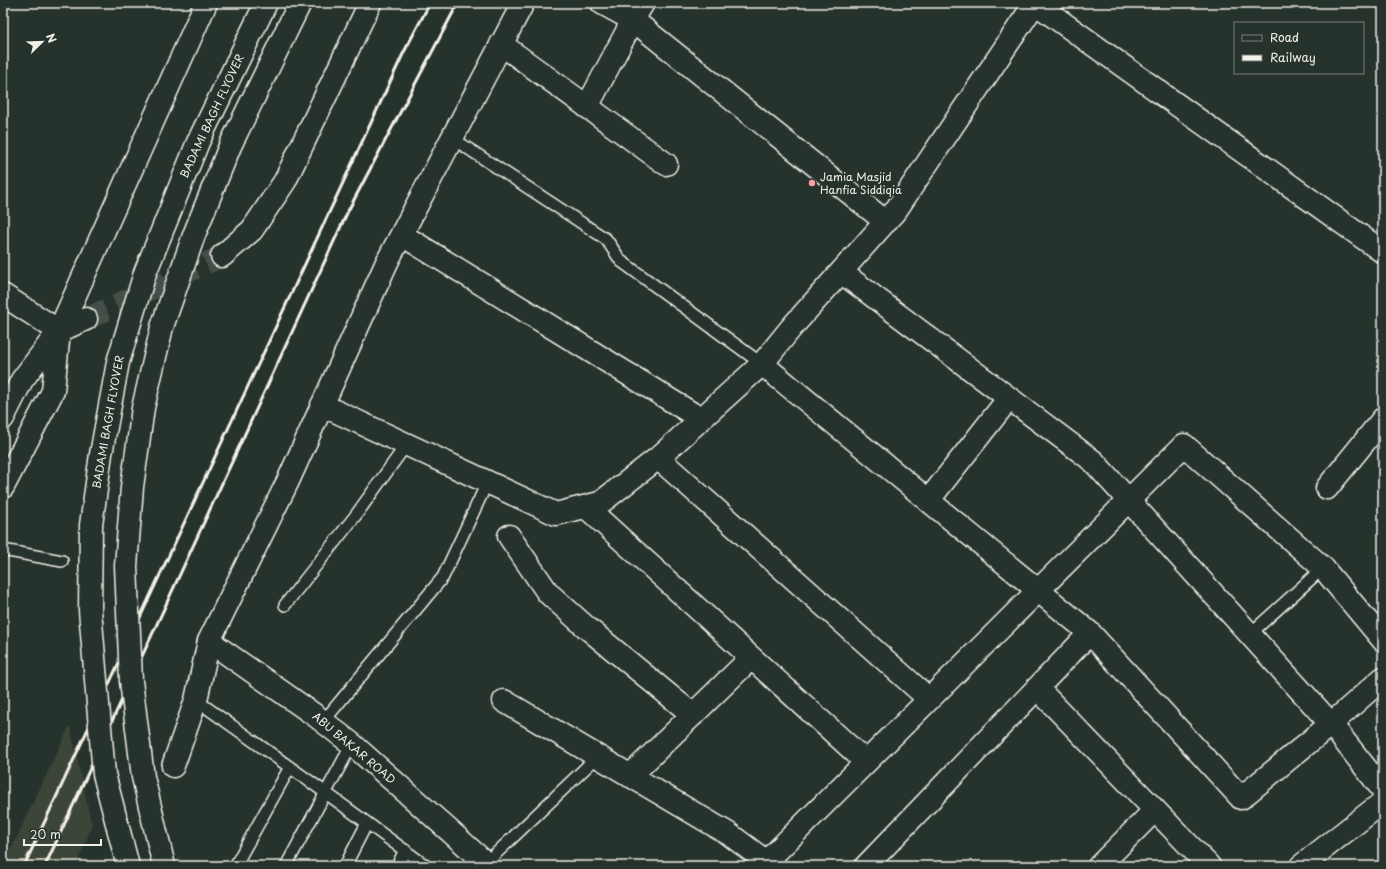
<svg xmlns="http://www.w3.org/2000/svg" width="1386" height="869" viewBox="0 0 1386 869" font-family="'Playpen Sans',sans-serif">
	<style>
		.built { fill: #3b4439 }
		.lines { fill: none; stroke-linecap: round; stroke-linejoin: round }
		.secondary-tunnel { stroke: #455049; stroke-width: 22; stroke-dasharray: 22 11; stroke-linecap: butt }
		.lane-casing { stroke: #f4f1e8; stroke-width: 14 }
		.street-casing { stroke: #f4f1e8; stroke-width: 25 }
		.secondary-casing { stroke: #f4f1e8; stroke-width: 25 }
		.lane { stroke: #26332d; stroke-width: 11 }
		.street { stroke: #26332d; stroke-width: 22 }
		.secondary { stroke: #26332d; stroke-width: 22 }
		.rail { stroke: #f4f1e8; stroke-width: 3 }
		.secondary-bridge-casing { stroke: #f4f1e8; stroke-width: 25; stroke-linecap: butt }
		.secondary-bridge { stroke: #26332d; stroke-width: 22 }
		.poi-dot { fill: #ff9aa2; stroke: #26332d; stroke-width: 1.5 }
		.labels { text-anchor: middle; stroke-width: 3.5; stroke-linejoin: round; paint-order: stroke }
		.street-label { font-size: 11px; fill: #f4f1e8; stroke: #26332d }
		.poi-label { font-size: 11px; fill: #f4f1e8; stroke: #26332d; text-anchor: start }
	</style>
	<rect width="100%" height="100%" fill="#26332d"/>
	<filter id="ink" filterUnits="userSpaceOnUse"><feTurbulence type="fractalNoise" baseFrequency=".025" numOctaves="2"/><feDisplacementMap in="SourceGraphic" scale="8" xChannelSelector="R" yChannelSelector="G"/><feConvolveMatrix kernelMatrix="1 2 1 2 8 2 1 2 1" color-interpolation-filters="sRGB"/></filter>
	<g filter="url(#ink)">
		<!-- built -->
		<path class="built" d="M70 725 92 826 76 866H3Z"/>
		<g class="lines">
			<!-- secondary-tunnel -->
			<path class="secondary-tunnel" d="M86 319 222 256"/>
			<!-- lane casing -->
			<g class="lane-casing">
				<path id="lane" d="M452 138 606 239 621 261 762 364
					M3 550 62 561
					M285 605 356 515 406 445
					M1250 634 1323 568
					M196 700 326 793 426 866
					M323 722 443 577 487 483
					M486 863 597 757
					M235 866 290 767
					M286 866 352 744
					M345 866 367 823
					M397 866 405 850"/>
			</g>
			<!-- street casing -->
			<g class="street-casing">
				<path id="street" d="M602 3 633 20 886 222
					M1035 3 1383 252
					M501 44 666 164
					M587 107 633 20
					M402 235 701 419
					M841 272 1093 461 1331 724 1383 790
					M3 295 59 331
					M322 405 556 514 600 503 658 458 762 364
					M658 458 929 699
					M1327 488 1383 419
					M928 501 1009 398
					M586 507 866 762
					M509 536 548 593 586 627 693 715
					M1090 633 1241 798 1331 724 1383 678
					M1037 688 1209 866
					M504 701 729 834 772 866
					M173 766 196 700 209 641 288 481 387 262 523 3
					M630 776 751 658
					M766 862 1184 445 1323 568 1383 640
					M866 866 1090 633 762 364 791 328 896 210 1035 3
					M1099 866 1155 810
					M1301 866 1383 802"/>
			</g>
			<!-- secondary casing -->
			<g class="secondary-casing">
				<path id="secondary" d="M633 20 643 3
					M222 256 252 230 285 181 370 3
					M3 418 22 380 59 331 206 3
					M3 487 53 391 59 331 86 319
					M209 641 316 716 352 744 489 866"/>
			</g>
			<!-- lane -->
			<use href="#lane" class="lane"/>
			<!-- street -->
			<use href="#street" class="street"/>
			<!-- secondary -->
			<use href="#secondary" class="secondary"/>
			<!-- rail -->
			<path class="rail" d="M24 866 404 52 430 3
				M45 866 348 211 458 3"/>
			<!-- secondary-bridge casing -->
			<g class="secondary-bridge-casing">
				<path id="secondary-bridge" d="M128 866 104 774 90 610 91 525 101 454 118 362 145 273 198 142 266 3
					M164 866 143 777 131 681 126 566 132 487 143 408 162 327 194 235 230 146 300 3"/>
			</g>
			<!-- secondary-bridge -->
			<use href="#secondary-bridge" class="secondary-bridge"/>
		</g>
	</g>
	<!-- markers -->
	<circle class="poi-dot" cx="812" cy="183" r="4"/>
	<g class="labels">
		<!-- street labels -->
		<g class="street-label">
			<text transform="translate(212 116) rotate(-65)" y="4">BADAMI BAGH FLYOVER</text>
			<text transform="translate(108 422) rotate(-80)" y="4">BADAMI BAGH FLYOVER</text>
			<text transform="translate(354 748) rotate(40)" y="4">ABU BAKAR ROAD</text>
		</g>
		<!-- poi labels -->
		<g class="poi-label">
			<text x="820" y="181">Jamia Masjid<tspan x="820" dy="13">Hanfia Siddiqia</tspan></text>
		</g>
	</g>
	<!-- margin -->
	<rect width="1386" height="869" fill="none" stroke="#26332d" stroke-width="16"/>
	<rect x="8" y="8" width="1370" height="853" fill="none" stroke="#f4f1e8" stroke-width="1.5" filter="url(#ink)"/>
	<!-- legend -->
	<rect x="1234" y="22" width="130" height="52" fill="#26332d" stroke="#787f78"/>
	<rect x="1242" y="35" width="20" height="6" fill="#26332d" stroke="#787f78"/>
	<text x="1270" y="42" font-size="12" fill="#f4f1e8">Road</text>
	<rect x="1242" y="55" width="20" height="6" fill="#f4f1e8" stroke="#787f78"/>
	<text x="1270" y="62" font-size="12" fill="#f4f1e8">Railway</text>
	<!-- north arrow -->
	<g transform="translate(42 42) rotate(67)" stroke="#26332d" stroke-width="3" paint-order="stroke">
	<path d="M0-3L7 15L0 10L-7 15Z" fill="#f4f1e8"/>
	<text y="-6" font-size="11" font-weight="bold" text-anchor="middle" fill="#f4f1e8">N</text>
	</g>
	<!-- scale -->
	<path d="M24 839v6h77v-6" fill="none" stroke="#f4f1e8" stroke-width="2"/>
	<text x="30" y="839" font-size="12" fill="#f4f1e8" stroke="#26332d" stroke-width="3" paint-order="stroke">20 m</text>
</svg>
